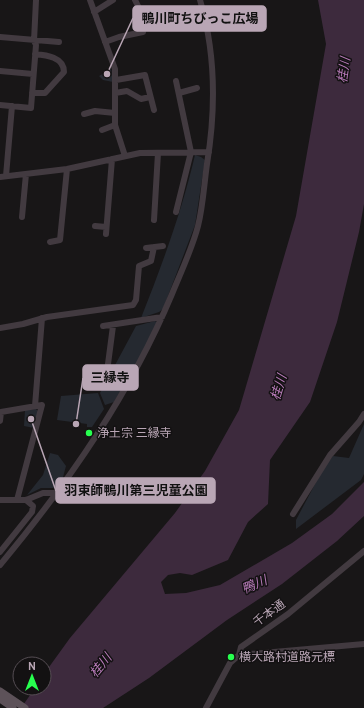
<svg xmlns="http://www.w3.org/2000/svg" width="364" height="708" viewBox="0 0 364 708" font-family="Overpass,'Noto Sans JP',sans-serif">
	<style>
		.green { fill: #252930 }
		.water { fill: #3d2a3d }
		.lines { fill: none; stroke-linecap: round; stroke-linejoin: round }
		.minor { stroke: #423a40; stroke-width: 6 }
		.major { stroke: #5d5259; stroke-width: 7 }
		.poi-dot { fill: #27ff4f; stroke: #131112; stroke-width: 1.5 }
		.labels { text-anchor: middle; stroke-width: 3; stroke-linejoin: round; paint-order: stroke }
		.poi-label { font-size: 12px; fill: #b9a6b5; stroke: #131112; text-anchor: start }
		.street-label { font-size: 12px; fill: #b9a6b5; stroke: #131112 }
		.water-label { font-size: 13px; font-style: italic; fill: #b77ab8; stroke: #131112 }
		.leader { fill: none; stroke: #b9a6b5; stroke-width: 1.5 }
		.callout-dot { fill: #b9a6b5; stroke: #131112; stroke-width: 1.5 }
		.callout { fill: #b9a6b5; stroke: #b9a6b5; stroke-width: 1.5 }
		.callout-label { font-size: 13px; text-anchor: middle; font-weight: bold; fill: #111 }
	</style>
	<rect width="100%" height="100%" fill="#181617"/>
	<!-- green -->
	<path class="green" d="M111 69 113 82 103 80 99 76Z
		M195 155 201 157 205 160 195 225 163 309 159 312 141 318C162 265 182 211 195 155Z
		M155 321 158 323 144 352 114 402 105 405 100 393 136 326Z
		M98 393 104 409 92 427H87V424L57 420 61 396Z
		M36 409 39 412 34 428 24 426 25 410Z
		M364 424V474L361 480 296 529V520L323 469 333 456 349 458Z
		M50 453 58 455 66 466 62 481 57 488H41L27 495 43 475Z"/>
	<!-- water -->
	<path class="water" d="M318 0H364V204L359 232 337 322 310 402 270 460 268 504 248 522 228 560 192 575 180 573 168 575 161 582 165 594 186 593 220 585 292 543 332 514 364 482V516L337 541 282 584 227 620 149 678 103 708H21L35 688H44V674L70 638 175 513 205 471 239 410 296 216 326 44Z"/>
	<g class="lines">
		<!-- minor -->
		<path class="minor" d="M90 0 115 69V125L125 156
			M135 0 139 8
			M94 12 113 0
			M0 37 59 42
			M105 42 119 37 143 32
			M0 71 33 74
			M116 80 145 75 154 110
			M176 81 191 152 176 212
			M32 93H45L64 72C64 57 46 55 35 54
			M115 93 127 91 141 99 150 97
			M179 93 197 88
			M0 105 31 108 36 45 34 41 36 0
			M84 114 95 111 115 113
			M102 130 115 125
			M6 176 12 106
			M0 177 67 169 140 153 209 152
			M22 217 26 174
			M154 220 158 153
			M95 226 106 227
			M106 234 112 159
			M50 242 60 240 67 169
			M146 248 163 246
			M103 326 162 317
			M0 328 23 324 47 317 133 305 136 300 139 266 151 261 154 247
			M108 364 113 326
			M35 406 42 318
			M0 421 1 412 42 405 17 500
			M0 500H26L43 493H56
			M293 514 330 455 359 422 364 414
			M0 552 32 512 33 506 26 500
			M0 565C69 482 130 394 172 294 181 272 192 249 198 226 203 206 204 185 207 164 216 109 216 54 200 0
			M239 655 364 644
			M206 708 230 663 239 655 241 647 288 614 364 551"/>
		<!-- major -->
		<path class="major" d="M0 691 25 708
			M0 699 13 708"/>
	</g>
	<!-- markers -->
	<g class="poi-dot">
		<circle cx="89" cy="433" r="4"/>
		<circle cx="231" cy="657" r="4"/>
	</g>
	<g class="labels">
		<!-- poi labels -->
		<g class="poi-label">
			<text x="97" y="437">浄土宗 三縁寺</text>
			<text x="239" y="661">横大路村道路元標</text>
		</g>
		<!-- street labels -->
		<g class="street-label">
			<text transform="translate(269 613) rotate(-36)" y="4">千本通</text>
		</g>
		<!-- water labels -->
		<g class="water-label">
			<text transform="translate(343 70) rotate(-82)" y="5">桂川</text>
			<text transform="translate(278 387) rotate(-73)" y="5">桂川</text>
			<text transform="translate(254 584) rotate(-23)" y="5">鴨川</text>
			<text transform="translate(100 665) rotate(-51)" y="5">桂川</text>
		</g>
	</g>
	<!-- callouts -->
	<path class="leader" d="M107 74L133 18M76 424L83 378M31 419L56 491"/>
	<g class="callout-dot">
		<circle cx="107" cy="74" r="4"/>
		<circle cx="76" cy="424" r="4"/>
		<circle cx="31" cy="419" r="4"/>
	</g>
	<g class="callout">
		<rect x="133" y="6" width="133" height="25" rx="4"/>
		<rect x="83" y="365" width="55" height="25" rx="4"/>
		<rect x="56" y="478" width="159" height="25" rx="4"/>
	</g>
	<g class="callout-label">
		<text x="200" y="23">鴨川町ちびっこ広場</text>
		<text x="110" y="382">三縁寺</text>
		<text x="136" y="495">羽束師鴨川第三児童公園</text>
	</g>
	<!-- north arrow -->
	<g transform="translate(32 676)"><circle r="19" fill="#131112" stroke="#554d53"/>
	<path d="M0-3L7 15L0 10L-7 15Z" fill="#27ff4f"/>
	<text y="-6" font-size="11" font-weight="bold" text-anchor="middle" fill="#b9a6b5">N</text>
	</g>
</svg>
